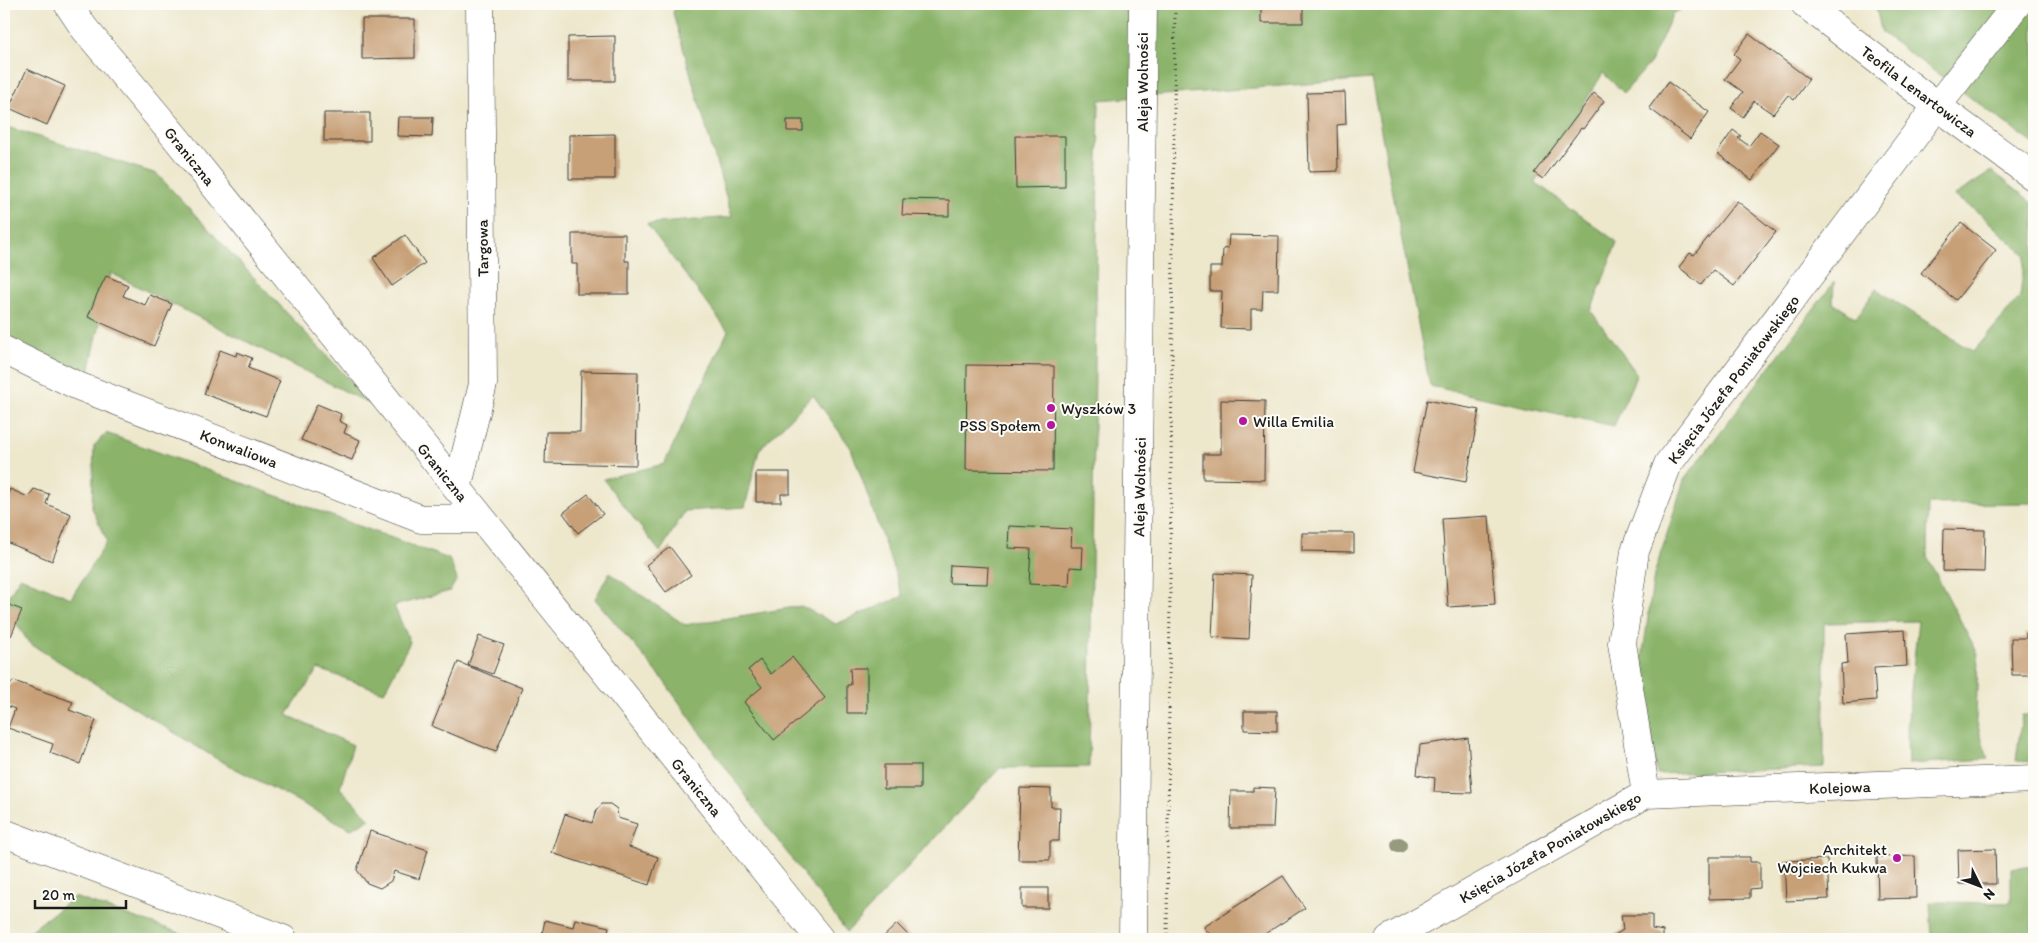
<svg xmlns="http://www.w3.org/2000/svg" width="2038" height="943" viewBox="0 0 2038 943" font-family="Itim,sans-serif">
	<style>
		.forest { fill: #8bb46b; stroke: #546844 }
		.building { fill: #c7a078 }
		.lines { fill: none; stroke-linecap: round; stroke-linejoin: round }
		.minor-casing { stroke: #3b3a36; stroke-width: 29 }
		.path { stroke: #3b3a36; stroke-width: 3; stroke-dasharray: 1 4; stroke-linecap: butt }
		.minor { stroke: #fff; stroke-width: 28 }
		.tree { fill: #969b7d }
		.poi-dot { fill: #b5179e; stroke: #fdfcf7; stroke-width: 2 }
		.labels { text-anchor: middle; stroke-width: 4; stroke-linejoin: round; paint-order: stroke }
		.street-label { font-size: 16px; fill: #1c1c1c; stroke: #fdfcf7 }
		.poi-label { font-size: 16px; fill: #1c1c1c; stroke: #fdfcf7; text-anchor: start }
	</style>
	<rect width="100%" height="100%" fill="#fdfcf7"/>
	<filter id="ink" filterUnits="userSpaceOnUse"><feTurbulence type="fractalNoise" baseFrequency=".02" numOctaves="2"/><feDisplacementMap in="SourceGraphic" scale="10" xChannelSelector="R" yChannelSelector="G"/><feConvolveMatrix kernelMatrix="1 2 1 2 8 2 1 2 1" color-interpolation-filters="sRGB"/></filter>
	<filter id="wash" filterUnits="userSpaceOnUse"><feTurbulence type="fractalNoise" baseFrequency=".0096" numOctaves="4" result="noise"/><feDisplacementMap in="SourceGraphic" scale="20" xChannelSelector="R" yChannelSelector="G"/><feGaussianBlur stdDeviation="1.12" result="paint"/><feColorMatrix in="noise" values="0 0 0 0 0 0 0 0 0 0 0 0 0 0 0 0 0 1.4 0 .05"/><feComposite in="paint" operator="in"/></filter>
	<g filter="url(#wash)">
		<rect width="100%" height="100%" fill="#ede7cc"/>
		<!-- forest -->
		<path class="forest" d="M676 4H1689L1672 15 1651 62 1624 93 1603 73 1535 182 1617 242 1591 311 1637 374 1614 426 1430 386 1371 79 1099 100 1089 767 1000 768 847 932 779 842 661 677 595 599 609 573 685 625 801 606 836 624 903 596 851 448 813 395 759 450 745 507 685 511 660 552 603 479 664 464 728 331 647 224 732 217 673 13Z
			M1875 4H2034V144L1882 33Z
			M4 126 157 174 374 406 111 273 87 381 4 362Z
			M1992 171 2034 204V503L1928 504 1927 557 1978 654 1976 720 1988 759 1908 764 1907 729 1918 621 1824 623V767L1657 774 1640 674 1654 575 1684 480 1834 282 1833 303 1856 318 1876 289 1973 352 2020 297 2025 255 1979 213 1954 196Z
			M106 433 449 559 457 579 450 591 394 606 410 642 384 692 318 669 287 715 353 745 340 788 370 819 351 829 217 759 29 643 4 604 20 577 71 598 107 541 92 508 94 446Z
			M2022 715H2034V762L2016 761Z
			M2034 866 2032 939H1932L1930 902 2011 903V869Z
			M74 897 198 939H20Z"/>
		<g id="blocks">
			<!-- building -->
			<path class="building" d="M1261 4H1303V23H1261Z
				M362 19H415V58L362 59Z
				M1749 34 1809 79 1794 100 1788 95 1773 114 1754 101 1743 117 1731 108 1743 92 1725 79 1740 59 1734 54Z
				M615 36V81H568V37Z
				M27 69 65 86 47 125 9 108Z
				M1668 82 1709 112 1690 139 1649 108Z
				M1345 92 1346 124 1337 125 1338 171 1309 172 1307 93Z
				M1594 93 1604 101 1583 129 1581 128 1543 179 1534 173Z
				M324 113H370V141H324Z
				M398 117H433L432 137 397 136Z
				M787 120H803V131H787Z
				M1733 130 1741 136 1738 138 1749 146 1760 131 1779 144 1752 180 1717 153Z
				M615 134V179H569V135Z
				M1015 136H1065V187L1016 188Z
				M903 199 949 200V216L902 215Z
				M1737 201 1776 232 1734 286 1713 270 1701 285 1679 267 1690 253 1694 255Z
				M1961 223 1996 250 1956 300 1921 273Z
				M572 234H625V261H629V294H577V264H572Z
				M405 235 425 263 392 286 373 258Z
				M1229 235 1279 236 1278 290H1263L1262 309H1251V329L1221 328 1222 291H1210V267H1222L1223 249 1228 248Z
				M106 276 128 285 123 296 145 305 150 295 172 304 154 346 88 317 97 294Z
				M220 350 236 356 237 352 252 358 248 368 280 381 266 416 204 394Z
				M967 365 1054 366 1053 471 966 470Z
				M581 371 638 372 636 465 545 463 546 432H580Z
				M1221 400 1265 401 1264 480 1203 479V454H1221Z
				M1427 400 1479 410 1466 482 1413 472Z
				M317 404 341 414 339 421 347 425 344 433 360 440 352 460 301 440Z
				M756 472H790V494H781V502H756Z
				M10 489 28 497 34 489 49 494 46 504 71 514 52 561 4 541V503Z
				M588 494 603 514 578 533 563 513Z
				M1489 516 1495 604 1448 607 1442 519Z
				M1009 526 1072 529 1071 547H1083L1082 568 1070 567 1069 586 1029 584 1031 549 1008 548Z
				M1944 529 1985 530 1984 572 1943 571Z
				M1302 533H1354V552L1302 551Z
				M670 547 691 575 666 592 646 565Z
				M950 565 988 567 987 584 949 583Z
				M1215 573 1252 575 1249 639 1212 637Z
				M4 603 22 610 11 636 4 633Z
				M1905 630 1907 666 1874 668 1876 700 1843 703 1841 664 1848 663 1846 634Z
				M2026 633H2034V675H2012L2011 638H2026Z
				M479 636 504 645 493 674 468 665Z
				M792 657 825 698 774 740 744 702 762 687 748 670 760 660 771 674Z
				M458 662 522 688 496 752 432 726Z
				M850 668H867V713H847V685H851Z
				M14 681 73 702 69 710 96 720 80 764 50 753 53 744 8 728 15 709 5 705 4 695 7 687Z
				M1244 711H1277V731L1244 730Z
				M1468 738 1472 793 1434 792 1435 778 1417 775 1420 745Z
				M884 765H920V789H884Z
				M1253 787 1275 788 1273 828H1230L1231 791H1253Z
				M1020 788 1051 789V807H1060L1059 841H1050V860H1018Z
				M602 804H610L617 809 618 818 637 824 629 847 658 857 649 885 552 853 565 814 592 823 596 811Z
				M370 831 428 850 419 879 394 871 391 881 380 888 367 883 357 870Z
				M1995 849 1996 884H1959L1958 850Z
				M1915 856 1916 898 1878 899 1877 857Z
				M1709 857H1750V862H1760V888L1750 889V898L1709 899Z
				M1827 859 1829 899 1786 901 1784 861Z
				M1283 876 1305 908 1257 939H1213L1204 927Z
				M1022 888H1048V908H1022Z
				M1621 915H1652V929L1663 931V939H1608L1623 930Z
				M575 919 609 927 606 939H541L545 920 573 927Z
				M897 924 912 939H881Z
				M1061 936V939H1042V938Z"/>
		</g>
	</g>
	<g filter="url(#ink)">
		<use href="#blocks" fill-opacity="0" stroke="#3b3a36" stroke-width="1"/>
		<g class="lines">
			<!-- minor casing -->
			<g class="minor-casing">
				<path id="minor" d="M68 4 84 28 176 138 820 939
					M1805 4 1937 106 2034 177
					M4 350 78 386 421 519H481
					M457 489 483 384 480 4
					M1646 794 1622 643 1635 551 1668 464 1937 106 2017 4
					M4 833 283 939
					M1133 939 1143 4
					M1389 939 1646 794 2034 779"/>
			</g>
			<!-- path -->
			<path class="path" d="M1167 939 1175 4"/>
			<!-- minor -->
			<use href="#minor" class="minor"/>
		</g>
		<!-- trees -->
		<circle class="tree" cx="1399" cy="845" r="8"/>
	</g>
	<!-- markers -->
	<g class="poi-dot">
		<circle cx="1051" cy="408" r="5"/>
		<circle cx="1243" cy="421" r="5"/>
		<circle cx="1051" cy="425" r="5"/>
		<circle cx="1897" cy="858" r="5"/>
	</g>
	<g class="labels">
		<!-- street labels -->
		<g class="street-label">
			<text transform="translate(1142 82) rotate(-90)" y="6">Aleja Wolności</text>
			<text transform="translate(1919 91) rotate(37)" y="6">Teofila Lenartowicza</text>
			<text transform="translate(190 156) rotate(51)" y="6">Graniczna</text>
			<text transform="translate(482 248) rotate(-91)" y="6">Targowa</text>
			<text transform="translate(1733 379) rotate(-53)" y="6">Księcia Józefa Poniatowskiego</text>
			<text transform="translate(239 448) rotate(21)" y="6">Konwaliowa</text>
			<text transform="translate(443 472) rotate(51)" y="6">Graniczna</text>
			<text transform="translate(1139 487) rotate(-89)" y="6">Aleja Wolności</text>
			<text transform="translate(697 787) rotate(51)" y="6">Graniczna</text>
			<text transform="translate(1840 787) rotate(-2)" y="6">Kolejowa</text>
			<text transform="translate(1550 847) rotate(-30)" y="6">Księcia Józefa Poniatowskiego</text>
		</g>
		<!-- poi labels -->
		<g class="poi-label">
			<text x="1061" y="414">Wyszków 3</text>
			<text x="1253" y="427">Willa Emilia</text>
			<text x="1041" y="431" text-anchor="end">PSS Społem</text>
			<text x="1887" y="855" text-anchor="end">Architekt<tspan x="1887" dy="18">Wojciech Kukwa</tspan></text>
		</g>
	</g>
	<!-- margin -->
	<rect width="2038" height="943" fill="none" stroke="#fdfcf7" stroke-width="20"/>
	<!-- north arrow -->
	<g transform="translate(1980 886) rotate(132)" stroke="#fdfcf7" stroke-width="4" paint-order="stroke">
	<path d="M0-4L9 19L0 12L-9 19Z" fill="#1c1c1c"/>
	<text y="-8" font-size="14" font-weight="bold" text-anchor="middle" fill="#1c1c1c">N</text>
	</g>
	<!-- scale -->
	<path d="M35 900v8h91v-8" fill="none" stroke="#1c1c1c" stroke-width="2.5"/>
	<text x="42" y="900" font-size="15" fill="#1c1c1c" stroke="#fdfcf7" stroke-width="4" paint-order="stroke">20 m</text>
</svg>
